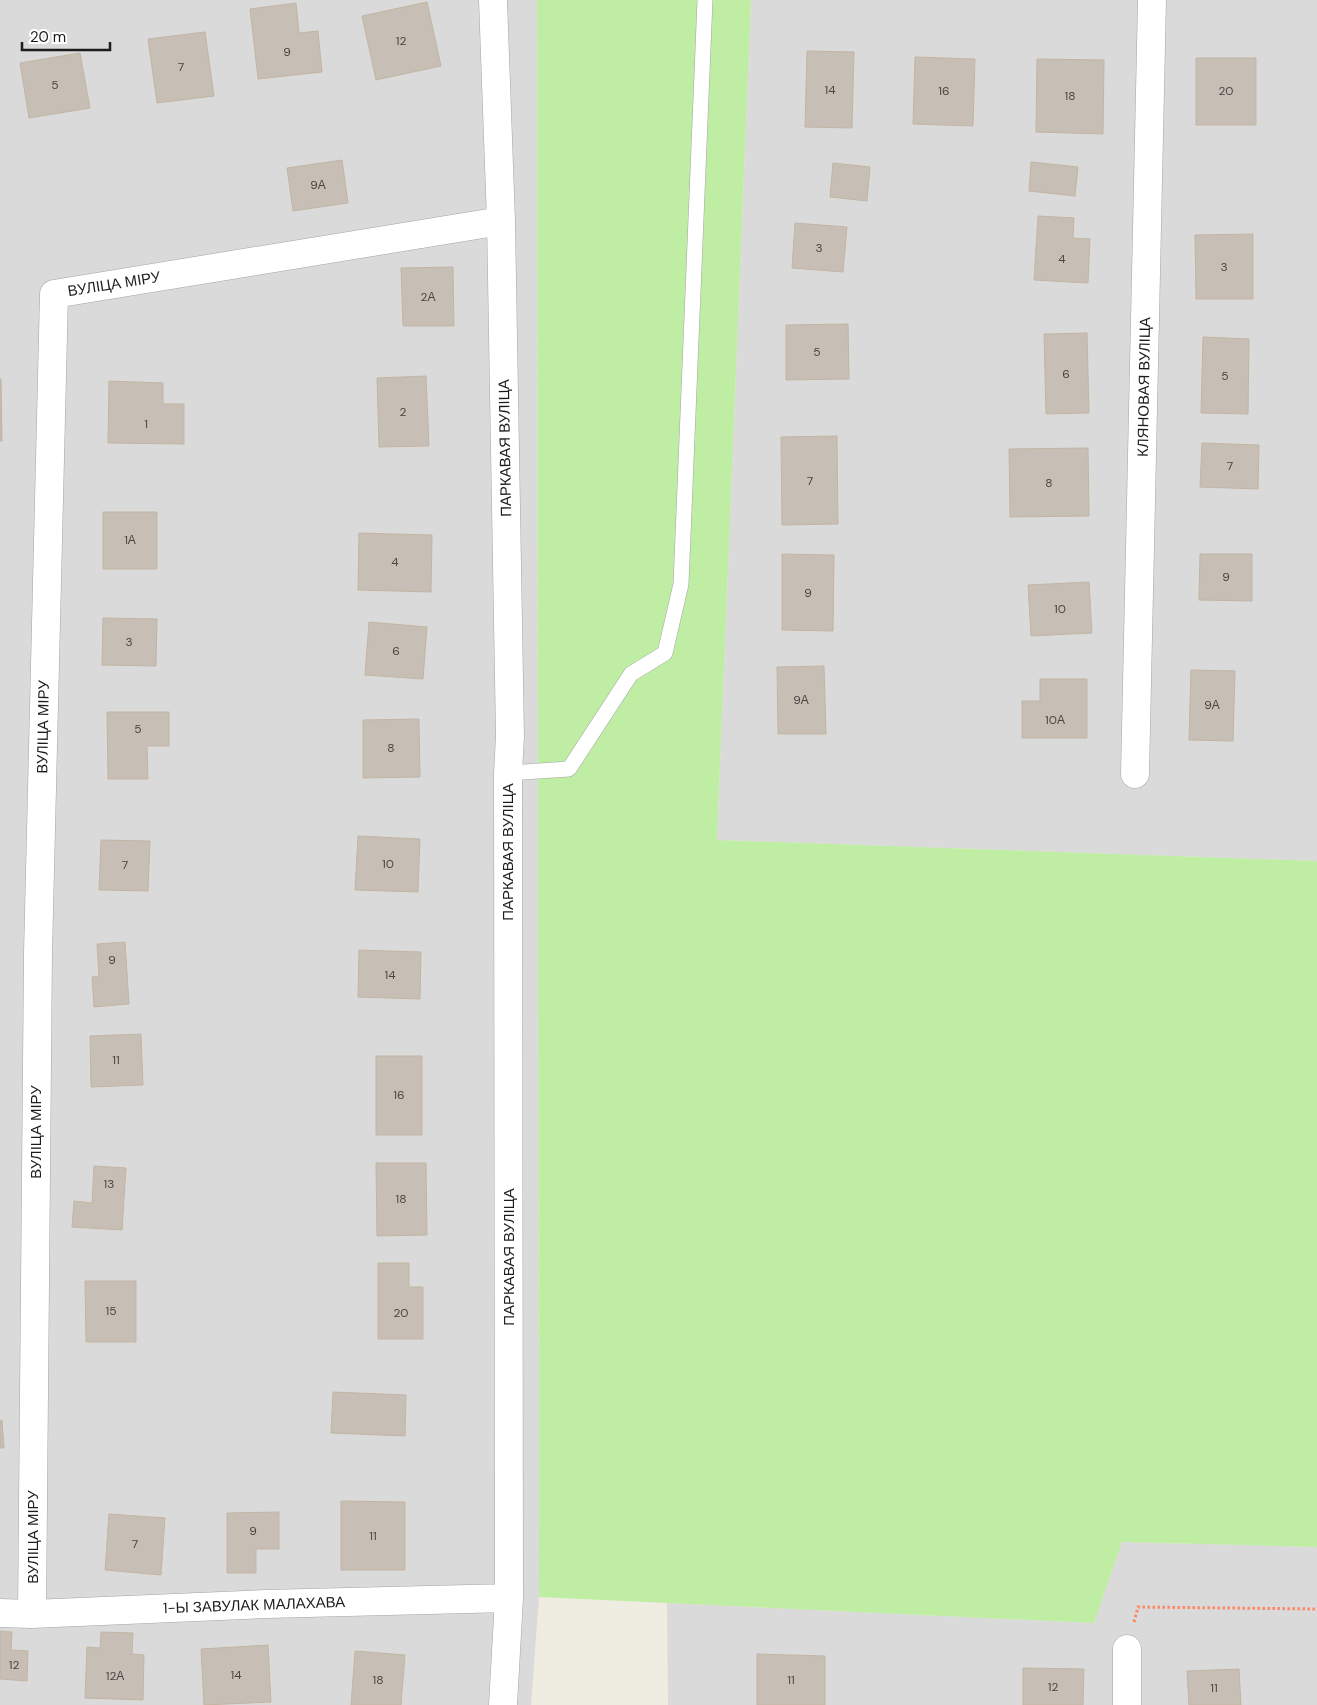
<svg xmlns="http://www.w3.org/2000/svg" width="1317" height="1705" viewBox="0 0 1317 1705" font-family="'DM Sans',sans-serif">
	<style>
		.residential { fill: #dbdada }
		.grass { fill: #beeda3 }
		.building { fill: #c7bfb5; stroke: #c2b5a3 }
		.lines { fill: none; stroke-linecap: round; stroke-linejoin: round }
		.lane-casing { stroke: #a4a4a4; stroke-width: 16 }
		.street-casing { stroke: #a4a4a4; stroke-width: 29 }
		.path { stroke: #ff8763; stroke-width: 3; stroke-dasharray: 2.5 2.5; stroke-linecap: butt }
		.lane { stroke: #fff; stroke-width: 15 }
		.street { stroke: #fff; stroke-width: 28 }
		.labels { text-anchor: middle; stroke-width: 5; stroke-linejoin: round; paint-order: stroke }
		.number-label { font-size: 12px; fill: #484643 }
		.street-label { font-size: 15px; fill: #1d1d1d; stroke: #fff }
	</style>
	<rect width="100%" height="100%" fill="#efece2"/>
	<!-- residential -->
	<path class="residential" d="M0 0H537L539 1597 531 1705H0Z
		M751 0H1317V861L717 840Z
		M1122 1542 1317 1547V1705H668L667 1603 1094 1623Z"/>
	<!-- grass -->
	<path class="grass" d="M537 0H751L717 840 1317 861V1547L1122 1542 1094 1623 539 1597Z"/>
	<!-- building -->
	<path class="building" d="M427 2 441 66 376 80 362 16Z
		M296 3 299 33 318 31 322 72 258 79 250 9Z
		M205 32 214 96 157 103 148 39Z
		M807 51 854 52 852 128 805 127Z
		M80 53 90 108 29 118 20 63Z
		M915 57 975 59 973 126 913 124Z
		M1196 58H1256V125H1196Z
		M1037 59 1104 60 1103 134 1036 132Z
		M342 160 348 203 293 211 287 168Z
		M1031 162 1078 167 1075 196 1029 191Z
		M833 163 870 167 867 201 830 197Z
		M1038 216 1074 218 1073 238 1090 239 1088 283 1034 280Z
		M795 223 847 227 843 272 792 268Z
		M1253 234V299H1196L1195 235Z
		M453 267 454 326H403L401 268Z
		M848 324 849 379 786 380V325Z
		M1087 333 1089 413 1046 414 1044 334Z
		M1203 337 1249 339 1248 414 1201 413Z
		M426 376 429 446 379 447 377 378Z
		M0 379H1L2 441H0Z
		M109 381 163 383V404H184V444L108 443Z
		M837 436 838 524 782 525 781 437Z
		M1202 443 1259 445 1258 489 1200 487Z
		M1088 448 1089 516 1010 517 1009 449Z
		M103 512H157V569H103Z
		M359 533 432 535 431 592 358 590Z
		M782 554 834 555 833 631 782 630Z
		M1200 554H1252V601L1199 600Z
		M1089 582 1092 633 1031 636 1028 585Z
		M103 618 157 619 156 666 102 665Z
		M369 622 427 627 423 679 365 675Z
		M824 666 826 734H778L777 667Z
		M1191 670 1235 671 1233 741 1189 740Z
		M1040 679H1087V738H1022V701H1040Z
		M107 712H169V746H147L148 779H108Z
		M419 719 420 777 363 778V720Z
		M358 836 420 839 418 892 355 890Z
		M101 840 150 841 148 891 99 890Z
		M125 942 129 1004 94 1007 92 977 99 976 97 944Z
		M359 950 421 952 420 999 358 997Z
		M141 1034 143 1085 91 1087 90 1036Z
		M376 1056H422V1135H376Z
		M376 1163H426L427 1235 377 1236Z
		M94 1166 126 1168 122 1230 72 1227 74 1201 92 1203Z
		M378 1263H409V1287H423V1339H378Z
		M85 1281H136V1342H86Z
		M333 1392 406 1395 405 1436 331 1433Z
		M2 1420 4 1448H0V1421Z
		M341 1501 405 1502V1570H341Z
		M279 1512V1549H256V1573H227V1513Z
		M109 1514 165 1518 161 1575 105 1570Z
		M0 1631 12 1632 11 1650 28 1651 27 1681 0 1679Z
		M101 1632 133 1633 132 1654 144 1655 143 1700 85 1698 87 1647 100 1648Z
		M268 1645 271 1702 204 1705 201 1649Z
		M355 1651 405 1655 401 1705H351Z
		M757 1654 825 1656V1705H757Z
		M1023 1668 1084 1669 1083 1705H1023Z
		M1239 1669 1241 1705H1189L1187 1671Z"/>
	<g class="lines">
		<!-- lane casing -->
		<g class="lane-casing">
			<path id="lane" d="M508 773 569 769 631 674 665 653 681 584 705 0"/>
		</g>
		<!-- street casing -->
		<g class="street-casing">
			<path id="street" d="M493 0 501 221 510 736 508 773 509 1598 503 1705
				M1135 774 1152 0
				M0 1613 32 1614 266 1604 509 1598
				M32 1614 38 953 54 294 501 221
				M1127 1649V1705"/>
		</g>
		<!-- path -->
		<path class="path" d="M1134 1622 1138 1607 1317 1609"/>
		<!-- lane -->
		<use href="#lane" class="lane"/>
		<!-- street -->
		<use href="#street" class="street"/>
	</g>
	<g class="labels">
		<!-- number labels -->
		<g class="number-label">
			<text x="401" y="45">12</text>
			<text x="287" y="56">9</text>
			<text x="181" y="71">7</text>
			<text x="55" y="89">5</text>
			<text x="830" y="94">14</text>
			<text x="944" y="95">16</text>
			<text x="1226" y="95">20</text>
			<text x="1070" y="100">18</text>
			<text x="318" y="189">9А</text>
			<text x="819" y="252">3</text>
			<text x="1062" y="263">4</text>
			<text x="1224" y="271">3</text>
			<text x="428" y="301">2А</text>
			<text x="817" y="356">5</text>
			<text x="1066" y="378">6</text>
			<text x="1225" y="380">5</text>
			<text x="403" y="416">2</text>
			<text x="146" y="428">1</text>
			<text x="1230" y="470">7</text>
			<text x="810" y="485">7</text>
			<text x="1049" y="487">8</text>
			<text x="130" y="544">1А</text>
			<text x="395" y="566">4</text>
			<text x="1226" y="581">9</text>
			<text x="808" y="597">9</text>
			<text x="1060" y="613">10</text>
			<text x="129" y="646">3</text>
			<text x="396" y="655">6</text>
			<text x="801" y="704">9А</text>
			<text x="1212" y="709">9А</text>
			<text x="1055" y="724">10А</text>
			<text x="138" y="733">5</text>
			<text x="391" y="752">8</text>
			<text x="388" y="868">10</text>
			<text x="125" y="869">7</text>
			<text x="112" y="964">9</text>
			<text x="390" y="979">14</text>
			<text x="116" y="1064">11</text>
			<text x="399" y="1099">16</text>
			<text x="109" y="1188">13</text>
			<text x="401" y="1203">18</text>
			<text x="111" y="1315">15</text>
			<text x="401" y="1317">20</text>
			<text x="253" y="1535">9</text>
			<text x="373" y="1540">11</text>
			<text x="135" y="1548">7</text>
			<text x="14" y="1669">12</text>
			<text x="236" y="1679">14</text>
			<text x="115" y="1680">12А</text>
			<text x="378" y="1684">18</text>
			<text x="791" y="1684">11</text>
			<text x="1053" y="1691">12</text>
			<text x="1214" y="1692">11</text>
		</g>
		<!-- street labels -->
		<g class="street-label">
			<text transform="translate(114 284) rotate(-9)" y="5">ВУЛІЦА МІРУ</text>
			<text transform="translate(1144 387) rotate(-89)" y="5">КЛЯНОВАЯ ВУЛІЦА</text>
			<text transform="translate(505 448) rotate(-91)" y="5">ПАРКАВАЯ ВУЛІЦА</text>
			<text transform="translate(43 727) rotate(-89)" y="5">ВУЛІЦА МІРУ</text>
			<text transform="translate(508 852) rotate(-90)" y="5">ПАРКАВАЯ ВУЛІЦА</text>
			<text transform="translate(36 1132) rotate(-90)" y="5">ВУЛІЦА МІРУ</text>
			<text transform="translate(509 1257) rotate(-90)" y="5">ПАРКАВАЯ ВУЛІЦА</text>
			<text transform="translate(33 1537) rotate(-90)" y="5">ВУЛІЦА МІРУ</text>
			<text transform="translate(254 1605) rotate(-2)" y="5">1-Ы ЗАВУЛАК МАЛАХАВА</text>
		</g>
	</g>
	<!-- scale -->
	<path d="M22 42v8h88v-8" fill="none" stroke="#1d1d1d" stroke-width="2.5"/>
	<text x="30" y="42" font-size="15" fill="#1d1d1d" stroke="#ffffff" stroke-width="4" paint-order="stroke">20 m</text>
</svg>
